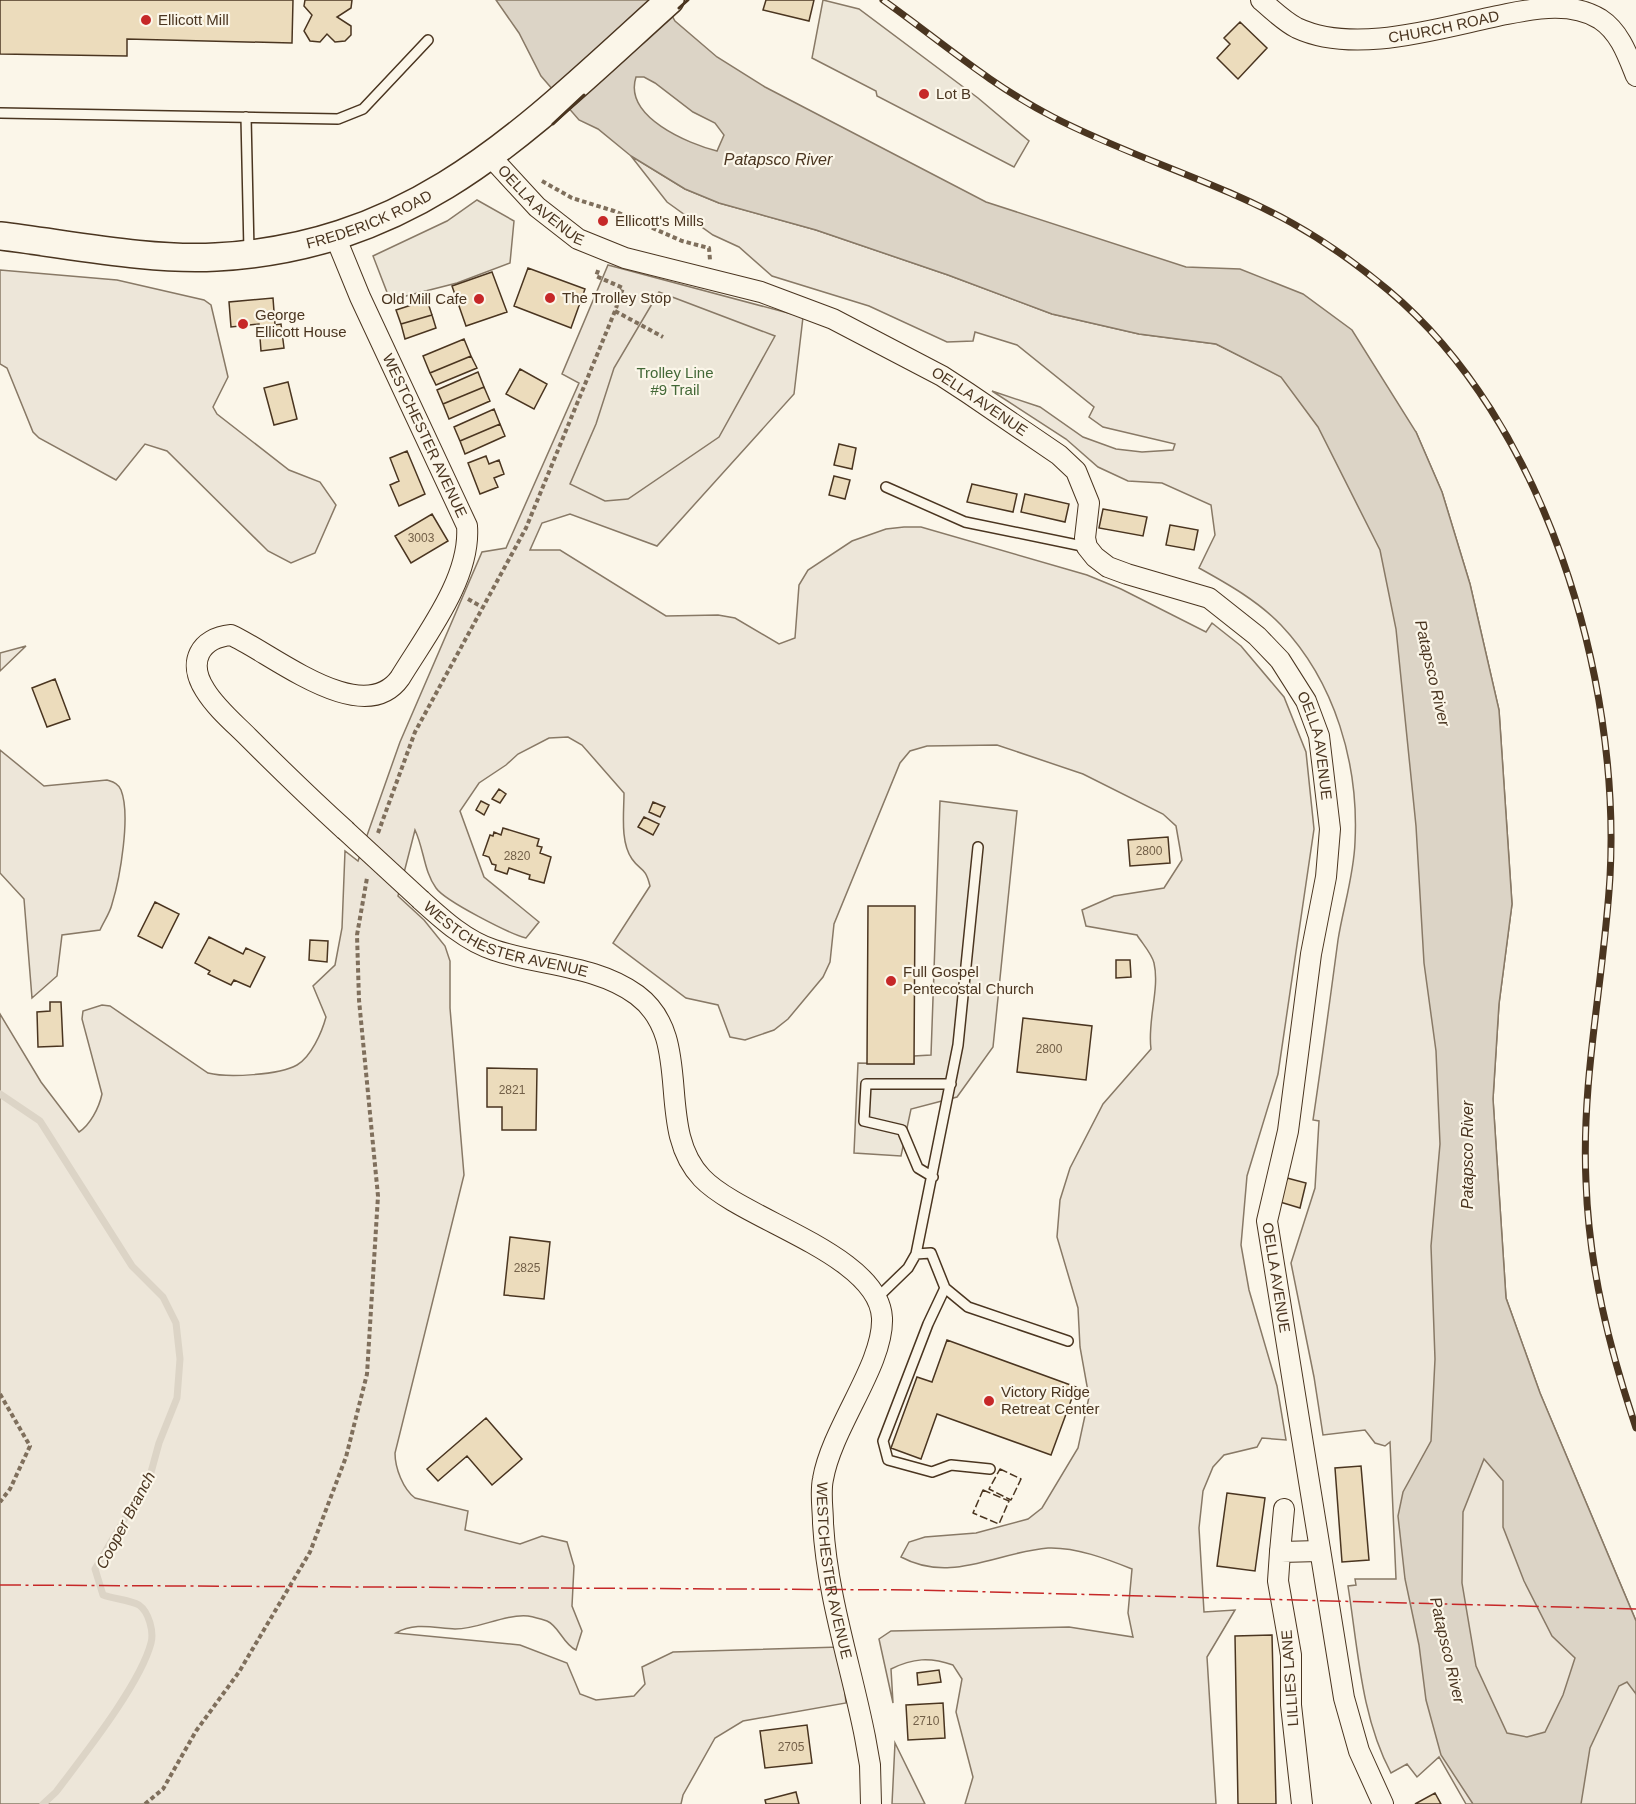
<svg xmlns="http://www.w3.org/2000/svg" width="1636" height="1804" viewBox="0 0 1636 1804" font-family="Arial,sans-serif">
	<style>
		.green { fill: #ede6d9; stroke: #887966; stroke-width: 1.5 }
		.parking { fill: #ede7d9; stroke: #887966; stroke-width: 1.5 }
		.water { fill: #dcd4c6; stroke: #887966; stroke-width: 1.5; fill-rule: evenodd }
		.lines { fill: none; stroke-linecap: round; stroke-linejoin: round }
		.stream { stroke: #dcd4c6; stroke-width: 7 }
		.building { fill: #ecdcbc; stroke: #4a3520; stroke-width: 1.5 }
		.service-casing { stroke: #4a3520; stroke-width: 12 }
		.minor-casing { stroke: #4a3520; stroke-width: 22 }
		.secondary-casing { stroke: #4a3520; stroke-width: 30 }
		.path { stroke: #7f6f5c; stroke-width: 4; stroke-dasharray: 4.5 3; stroke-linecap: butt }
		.service { stroke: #fbf6e9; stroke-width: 9 }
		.minor { stroke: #fbf6e9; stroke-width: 20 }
		.secondary { stroke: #fbf6e9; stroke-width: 27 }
		.rail-casing { stroke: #4a3520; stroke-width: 7 }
		.rail { stroke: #fbf6e9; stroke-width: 4.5; stroke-dasharray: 14; stroke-linecap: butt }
		.minor-bridge-casing { stroke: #4a3520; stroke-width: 22; stroke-linecap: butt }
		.minor-bridge { stroke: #fbf6e9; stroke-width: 20 }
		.fence { stroke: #4a3520; stroke-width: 1.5; stroke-dasharray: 8 3; stroke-linecap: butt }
		.wall { stroke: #4a3520; stroke-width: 3 }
		.power { stroke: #c62828; stroke-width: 1.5; stroke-dasharray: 21 4.5 3 4.5; stroke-linecap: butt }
		.poi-dot { fill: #c62828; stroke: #fbf6e9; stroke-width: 2 }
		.labels { text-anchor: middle; stroke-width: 4.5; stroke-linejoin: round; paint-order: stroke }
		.number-label { font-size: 12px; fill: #725f47 }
		.poi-label { font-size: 15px; fill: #4a3520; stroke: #fbf6e9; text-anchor: start }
		.street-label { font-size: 15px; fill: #4a3520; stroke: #fbf6e9 }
		.park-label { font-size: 15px; fill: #436837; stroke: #fbf6e9 }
		.water-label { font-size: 16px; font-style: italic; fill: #4a3520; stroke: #fbf6e9 }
	</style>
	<rect width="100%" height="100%" fill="#fbf6e9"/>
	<!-- green -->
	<path class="green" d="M631 156 685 189 719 203 816 230 948 275 1052 314 1139 334 1216 344 1282 377 1318 426 1416 432 1442 492 1470 584 1499 710 1512 904 1499 1004 1493 1099 1506 1298 1540 1393 1636 1621V1804H1466L1439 1757 1417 1777 1407 1764 1391 1773C1361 1717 1358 1649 1348 1586L1356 1585 1355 1579H1396L1390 1442 1385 1446 1375 1443 1365 1430 1323 1435 1314 1377 1291 1263 1315 1188 1319 1121 1313 1120C1322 1060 1330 1000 1338 940 1343 908 1354 875 1355 842 1359 764 1335 682 1281 625 1258 601 1228 584 1199 568L1215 535 1211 505 1162 483 1128 481 1098 467 1066 439 992 391 1040 407 1083 437 1116 449 1142 452 1173 450 1175 444 1103 427 1089 417 1094 407 1017 345 975 332 973 341 947 342 869 306 772 276 739 247 713 235 667 202Z
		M608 265 803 317 794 394 657 546 570 514 542 523 530 550H560L666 616 718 615 735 618 779 644 795 638 799 585 808 570 852 541 886 529 904 527H921L1087 575 1121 589 1206 632 1212 623 1241 646 1284 697 1306 752 1314 829 1278 1074 1247 1176 1241 1245 1249 1290 1277 1386 1286 1440 1262 1438 1257 1447 1224 1455 1213 1467 1203 1491 1199 1528 1204 1612 1235 1610 1207 1657 1216 1804H965L973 1777 956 1712 962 1679 953 1665C930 1657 913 1658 891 1669L893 1703 879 1639 891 1631 1069 1627 1133 1637 1128 1613 1132 1569C1107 1559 1076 1547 1048 1548 997 1552 951 1584 901 1557L909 1542 925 1537 976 1533 1028 1519 1042 1508 1078 1448 1089 1397 1080 1347 1078 1308 1057 1237 1060 1200 1070 1168 1103 1104 1151 1049C1147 1021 1160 989 1154 963 1152 954 1142 943 1137 935L1086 926 1082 910 1114 896 1164 888 1182 860 1176 826 1163 814 1083 774 997 745 927 746 910 751 900 763 834 924 830 962 823 977 788 1019 774 1030 745 1040 730 1037 718 1005 686 998 613 943 650 886C645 866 641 872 632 859 620 842 624 813 624 793L582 745 568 737 549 738 518 754 506 765 479 783 460 811 484 877 539 922 526 938C510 934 445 901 436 888 424 872 424 849 415 830L398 896 424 920 445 946 450 961V1008L464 1175 395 1453C395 1468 403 1489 415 1498L468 1511 465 1530 520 1544 542 1536 567 1542 574 1566 572 1606 582 1631 576 1650C563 1644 559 1626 547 1621 541 1619 534 1617 528 1616 503 1614 480 1629 455 1629 434 1628 415 1622 396 1633L520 1645 567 1663 580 1694 596 1700 634 1696 645 1684 642 1667 673 1652 840 1647 846 1703 743 1721 715 1738 683 1795 681 1804H0V1014L41 1082 79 1132C90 1125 99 1108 102 1094L82 1019 83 1011 102 1005 110 1006 208 1073C228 1078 279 1075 297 1065 311 1057 322 1032 326 1017L313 986 335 965 342 928 345 851 358 861 400 742 482 552 506 548 579 383 562 374Z
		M0 270 117 280 204 300 211 305 228 377 213 407 217 414 289 470 320 482 336 505 315 553 291 563 268 551 167 451 145 444 116 480 39 438 33 432 7 368 0 364Z
		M26 646 0 671V653Z
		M0 750 44 786 107 780C113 782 118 783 121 790 131 815 120 878 112 904 110 913 104 921 100 930L62 935 57 976 32 998 24 899 0 873Z
		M895 1743 925 1804H892Z"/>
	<!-- parking -->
	<path class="parking" d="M823 0 859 9 978 98 1029 141 1014 167 877 96 876 91 812 58Z
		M477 200 514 221 510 263 457 283 390 300 373 256 447 221Z
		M659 292 775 336 719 437 628 499 605 501 570 484 596 424 614 368Z
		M940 801 1017 811 993 1047 957 1097 911 1109 901 1156 854 1153 858 1063 914 1064V1056L931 1055Z"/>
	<!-- water -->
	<path class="water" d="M496 0H663L675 21 717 57 765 87 986 202 1186 267 1240 269 1303 294 1352 330 1416 432 1442 492 1470 584 1499 710 1512 904 1499 1004 1493 1099 1506 1298 1540 1393 1636 1621V1694L1627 1682 1619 1686 1590 1748 1581 1804H1473L1441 1755 1426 1700 1419 1645 1405 1579 1398 1516 1403 1492 1431 1441 1435 1359 1431 1246 1440 1144 1436 1051 1424 963 1416 826 1396 629 1380 550 1318 427 1281 377 1216 344 1139 334 1052 314 948 275 816 230 719 203 685 189 631 156 598 129 579 120 541 76 519 33ZM636 77H644L655 83 693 112 715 123 724 135 717 151C689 144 623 117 636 77ZM1484 1459 1503 1481V1527L1524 1581 1552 1636 1575 1658 1563 1695 1545 1732 1527 1737 1507 1733 1476 1666 1462 1583 1463 1512Z"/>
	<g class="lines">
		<!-- stream -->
		<path class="stream" d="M0 1094 40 1121 132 1266 163 1297 176 1323 180 1359 177 1398 159 1443 150 1476 95 1569 103 1595C114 1599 130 1600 139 1605 149 1612 154 1632 151 1643 140 1685 83 1756 56 1792L43 1804"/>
	</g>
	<!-- building -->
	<path class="building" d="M0 0H293L292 43 127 39V56L0 54Z
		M305 0H352L351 8 337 17 351 26V35L345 41 335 42 327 34 320 42 310 41 304 31 312 15 304 6Z
		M766 0H814L809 21 763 10Z
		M1240 22 1267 48 1238 79 1217 58 1230 44 1224 38Z
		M528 268 585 289 571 328 514 306Z
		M492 272 507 312 466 326 452 286Z
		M273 298 275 325 281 324 284 348 261 351 259 324 231 327 229 302Z
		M427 300 432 315 401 324 396 310Z
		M432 315 436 328 405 339 401 324Z
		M464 339 471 356 430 373 423 356Z
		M471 356 477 368 436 385 430 373Z
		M520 369 547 384 534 409 506 394Z
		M478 372 484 387 443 404 437 390Z
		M288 382 297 419 274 425 264 388Z
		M484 387 490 401 449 419 443 404Z
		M494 409 500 424 460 441 454 427Z
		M500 424 505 436 465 454 460 441Z
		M839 444 856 448 852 469 834 465Z
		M407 451 425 494 399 506 390 485 399 481 390 458Z
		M486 456 489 464 499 460 504 474 494 478 498 487 480 494 468 463Z
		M834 476 850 480 845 499 829 495Z
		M972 484 1017 494 1013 512 967 502Z
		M1025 494 1069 504 1065 522 1021 512Z
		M1103 509 1147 517 1143 536 1099 528Z
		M432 514 448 541 411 563 395 536Z
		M1170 525 1198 530 1194 550 1166 545Z
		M55 679 70 719 47 727 32 688Z
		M499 789 506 794 500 803 492 799Z
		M481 801 489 805 484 815 476 810Z
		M653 802 665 807 660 817 649 812Z
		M644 817 659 824 653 835 638 827Z
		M503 828 539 839 537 846 542 847 540 853 551 857 544 883 529 879 530 875 509 868 507 874 495 870 496 865 492 864 489 857 483 855 490 835 493 836 494 832 501 835Z
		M1168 837 1170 863 1130 866 1128 840Z
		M155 902 179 914 162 948 138 936Z
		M868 906H915L914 1064H867Z
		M209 937 243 954 246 948 265 957 250 987 234 980 231 985 208 974 210 971 195 963Z
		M310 940 328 941 327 962 309 960Z
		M1116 960H1130L1131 977 1116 978Z
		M50 1002H61L63 1046 38 1047 37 1012 50 1011Z
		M1023 1018 1092 1026 1086 1080 1017 1072Z
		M487 1068 537 1069 536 1130H502V1107H487Z
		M1287 1178 1306 1183 1300 1208 1280 1202Z
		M510 1237 550 1242 544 1299 504 1295Z
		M947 1340 1076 1387 1051 1455 937 1414 921 1459 891 1448 917 1377 932 1382Z
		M486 1418 522 1459 492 1485 467 1456 438 1481 427 1469Z
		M1361 1466 1369 1560 1342 1562 1335 1468Z
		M1227 1493 1265 1498 1255 1571 1217 1566Z
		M1272 1635 1276 1804H1238L1235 1636Z
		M939 1670 941 1682 918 1685 917 1673Z
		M943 1703 945 1738 908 1740 906 1705Z
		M807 1725 812 1763 765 1768 760 1731Z
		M796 1792 799 1804H766L765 1800Z
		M1435 1793 1441 1804H1415Z"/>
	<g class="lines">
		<!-- service casing -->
		<g class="service-casing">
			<path id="service" d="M0 113 338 119 363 109 428 40
				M246 117 249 251
				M886 487 965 522 1087 547
				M933 1177 918 1168 902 1130 864 1121 866 1084H951
				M916 1254 958 1045 978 847
				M945 1288 928 1324 883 1441 888 1460 932 1472 951 1465 990 1469
				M876 1299 908 1268 916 1254 931 1253 945 1288 968 1307 1068 1341"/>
		</g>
		<!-- minor casing -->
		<g class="minor-casing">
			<g id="minor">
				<path id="s1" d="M1261 0C1271 9 1285 22 1297 28 1357 56 1445 26 1507 14 1538 8 1572 2 1600 19 1620 32 1628 56 1636 76"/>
				<path id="s2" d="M491 157 537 207 578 239 625 258 761 292 833 319 942 376 968 393 1059 455 1076 471 1089 503 1085 538 1087 547 1095 557 1108 567 1127 574 1209 598 1257 636 1280 660 1306 701 1319 736 1330 829 1326 877 1311 954 1288 1131 1267 1221 1344 1698 1359 1751 1383 1804"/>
				<path id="s3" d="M335 236 360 297 467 526C471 578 426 635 400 678 363 730 273 654 231 635 200 638 187 662 205 690 216 708 234 723 248 737 280 769 312 800 345 830"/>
				<path id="s4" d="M421 900C443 920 466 941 494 950 541 966 596 965 637 995 696 1039 653 1127 702 1178 742 1220 879 1254 882 1318 884 1364 832 1427 823 1479 820 1493 823 1509 823 1523 827 1596 851 1666 865 1737L870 1765 871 1804"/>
				<path d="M1280 1552 1284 1509"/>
				<path d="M1302 1804 1291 1705V1655L1278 1581 1280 1552 1320 1551"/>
			</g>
		</g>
		<!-- secondary casing -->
		<g class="secondary-casing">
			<g id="secondary">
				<path id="s5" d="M0 236C67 244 151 261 216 257 419 246 529 127 670 0"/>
			</g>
		</g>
		<!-- path -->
		<path class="path" d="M542 181 572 198 614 211 682 241 709 248 710 260
			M615 311 663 337
			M468 599 482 607
			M378 833 415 732 526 528 615 311 623 288 596 276 599 268
			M0 1394 30 1446 10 1489 0 1502
			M145 1804 163 1789 196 1731 239 1672 310 1552 346 1457 367 1374 378 1196 359 1000 357 935 367 878"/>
		<!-- service -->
		<use href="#service" class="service"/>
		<!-- minor -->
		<use href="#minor" class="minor"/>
		<!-- secondary -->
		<use href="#secondary" class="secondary"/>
		<!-- rail casing -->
		<g class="rail-casing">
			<path id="rail" d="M883 0C939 40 992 86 1053 117 1130 157 1216 181 1292 223 1326 242 1358 265 1388 290 1545 421 1621 678 1610 877 1604 979 1581 1079 1586 1182 1589 1268 1609 1347 1636 1428"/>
		</g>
		<!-- rail -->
		<use href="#rail" class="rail"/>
		<!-- minor-bridge casing -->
		<g class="minor-bridge-casing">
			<path id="minor-bridge" d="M345 830 421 900"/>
		</g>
		<!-- minor-bridge -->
		<use href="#minor-bridge" class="minor-bridge"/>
		<!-- fence -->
		<path class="fence" d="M1000 1469 1021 1479 1011 1500 989 1489Z
			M983 1490 1009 1501 999 1524 973 1513Z"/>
		<!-- wall -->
		<path class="wall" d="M679 8 688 0
			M553 124 584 95"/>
		<!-- power -->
		<path class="power" d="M0 1585 918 1590 1636 1609"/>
	</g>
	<!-- markers -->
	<g class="poi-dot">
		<circle cx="146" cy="20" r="6"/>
		<circle cx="924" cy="94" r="6"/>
		<circle cx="603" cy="221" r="6"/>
		<circle cx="550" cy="298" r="6"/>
		<circle cx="479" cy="299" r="6"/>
		<circle cx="243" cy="324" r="6"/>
		<circle cx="891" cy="981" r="6"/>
		<circle cx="989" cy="1401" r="6"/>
	</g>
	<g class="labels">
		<!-- number labels -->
		<g class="number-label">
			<text x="421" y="542">3003</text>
			<text x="1149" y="855">2800</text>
			<text x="517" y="860">2820</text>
			<text x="1049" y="1053">2800</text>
			<text x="512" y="1094">2821</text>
			<text x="527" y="1272">2825</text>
			<text x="926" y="1725">2710</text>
			<text x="791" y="1751">2705</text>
		</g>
		<!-- poi labels -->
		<g class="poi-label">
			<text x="158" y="25">Ellicott Mill</text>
			<text x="936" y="99">Lot B</text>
			<text x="615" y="226">Ellicott's Mills</text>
			<text x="562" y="303">The Trolley Stop</text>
			<text x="467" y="304" text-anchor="end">Old Mill Cafe</text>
			<text x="255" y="320">George<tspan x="255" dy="17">Ellicott House</tspan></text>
			<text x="903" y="977">Full Gospel<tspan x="903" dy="17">Pentecostal Church</tspan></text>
			<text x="1001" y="1397">Victory Ridge<tspan x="1001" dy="17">Retreat Center</tspan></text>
		</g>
		<!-- street labels -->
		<g class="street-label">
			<text dy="5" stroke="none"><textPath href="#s1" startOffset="195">CHURCH ROAD</textPath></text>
			<text dy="5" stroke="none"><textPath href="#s2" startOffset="70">OELLA AVENUE</textPath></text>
			<text dy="5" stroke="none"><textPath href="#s5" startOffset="376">FREDERICK ROAD</textPath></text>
			<text dy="5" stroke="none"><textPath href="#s2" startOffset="556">OELLA AVENUE</textPath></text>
			<text dy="5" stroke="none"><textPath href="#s3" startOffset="219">WESTCHESTER AVENUE</textPath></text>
			<text dy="5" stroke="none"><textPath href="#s2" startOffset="1078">OELLA AVENUE</textPath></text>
			<text dy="5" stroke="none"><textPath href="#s4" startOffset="96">WESTCHESTER AVENUE</textPath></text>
			<text dy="5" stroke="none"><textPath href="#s2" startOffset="1618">OELLA AVENUE</textPath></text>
			<text dy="5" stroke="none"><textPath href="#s4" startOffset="940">WESTCHESTER AVENUE</textPath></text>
			<text transform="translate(1290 1678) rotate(-94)" y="5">LILLIES LANE</text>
		</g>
		<!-- park labels -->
		<g class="park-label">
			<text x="675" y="378">Trolley Line<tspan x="675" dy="17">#9 Trail</tspan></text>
		</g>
		<!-- water labels -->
		<g class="water-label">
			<text x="778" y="165">Patapsco River</text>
			<text transform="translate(1433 673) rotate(77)" y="6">Patapsco River</text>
			<text transform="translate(1467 1155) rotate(-90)" y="6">Patapsco River</text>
			<text transform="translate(125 1520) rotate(-62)" y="6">Cooper Branch</text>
			<text transform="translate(1448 1650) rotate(77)" y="6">Patapsco River</text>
		</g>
	</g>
</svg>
